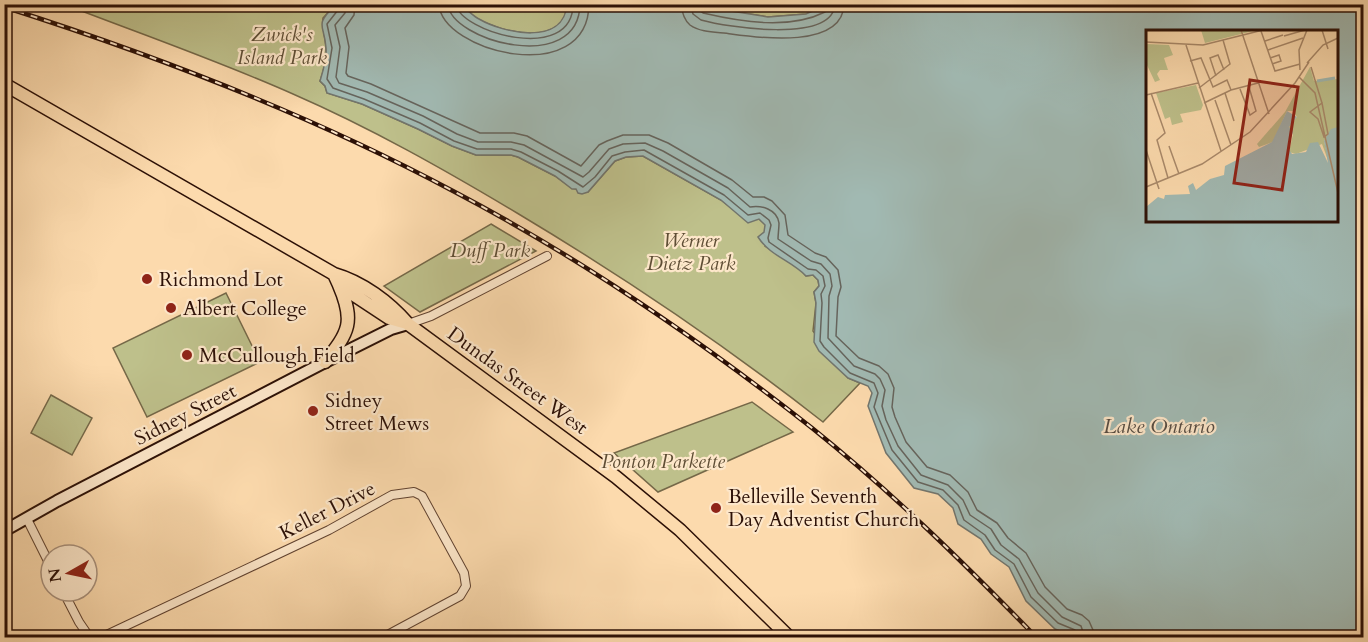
<svg xmlns="http://www.w3.org/2000/svg" width="1368" height="642" viewBox="0 0 1368 642" font-family="Cardo,serif">
	<style>
		.green { fill: #bec08b; stroke: #756848; stroke-width: 1.5 }
		.water { fill: #a1b9b2; stroke: #72756d; stroke-width: 1.5; fill-rule: evenodd }
		.lines { fill: none; stroke-linecap: round; stroke-linejoin: round }
		.shore { stroke: #66645c; stroke-width: 1.5 }
		.street-casing { stroke: #604230; stroke-width: 10 }
		.secondary-casing { stroke: #2c1006; stroke-width: 14 }
		.primary-casing { stroke: #2c1006; stroke-width: 15 }
		.street { stroke: #fde7ca; stroke-width: 8 }
		.secondary { stroke: #fde7ca; stroke-width: 10 }
		.primary { stroke: #fcdaad; stroke-width: 12 }
		.rail-casing { stroke: #2c1006; stroke-width: 4.5 }
		.rail { stroke: #fde7ca; stroke-width: 2; stroke-dasharray: 7; stroke-linecap: butt }
		.poi-dot { fill: #8f2418; stroke: #fde7ca; stroke-width: 2 }
		.labels { text-anchor: middle; stroke-width: 4.5; stroke-linejoin: round; paint-order: stroke }
		.park-label { font-size: 20px; font-style: italic; fill: #5f4e35; stroke: #fde7ca }
		.poi-label { font-size: 20px; fill: #2c1006; stroke: #fde7ca; text-anchor: start }
		.street-label { font-size: 20px; fill: #2c1006; stroke: #fde7ca }
		.water-label { font-size: 21px; font-style: italic; fill: #554b42; stroke: #fde7ca }
		.inset-river { fill: none; stroke: #a1b9b2; stroke-width: 3 }
		.inset-road { fill: none; stroke: #a9896a; stroke-width: 1.5 }
		.view { fill: #8f2418; fill-opacity: 0.15; stroke: #8f2418; stroke-width: 3 }
		.inset-edge { fill: none; stroke: #2c1006; stroke-width: 3 }
	</style>
	<rect width="100%" height="100%" fill="#fcdaad"/>
	<filter id="stains"><feTurbulence type="fractalNoise" baseFrequency=".00333" numOctaves="4"/><feColorMatrix values="0 0 0 0 .2 0 0 0 0 .09 0 0 0 0 .02 0 0 0 .5 -.17"/></filter>
	<radialGradient id="worn" r=".72"><stop offset=".6" stop-color="#630" stop-opacity="0"/><stop offset="1" stop-color="#630" stop-opacity=".3"/></radialGradient>
	<!-- green -->
	<path class="green" d="M66 5H335L323 18C322 30 325 35 326 47 327 58 324 70 320 81L325 86 327 93 362 104 418 129 452 146 476 155H511L518 157 555 176 572 188 588 192 615 161 626 157 643 156 721 200 734 210 759 219 766 225 765 246 801 270 806 276 813 275 818 280 819 286 814 292 816 303 813 331 848 378 860 383 823 422C725 345 624 277 517 213 445 170 371 128 293 94 219 61 141 34 66 5Z
		M459 5H567C565 47 502 33 478 19 471 15 465 10 459 5Z
		M693 5H828L806 14 768 17Z
		M491 224 536 251 420 312 384 286Z
		M226 293 260 362 147 417 113 348Z
		M51 395 92 418 72 455 31 433Z
		M752 402 793 432 658 492 614 453Z"/>
	<!-- water -->
	<path class="water" d="M567 4 693 5 768 17 806 14 828 4 1363 5V637L1076 638 1055 629 1026 601 1009 567 991 554 981 539 958 524 953 508 938 494 914 488 886 453 868 406 872 393 868 386 848 378 819 351 814 342 816 303 814 292 819 286 818 280 813 275 806 276C792 261 770 256 758 237L764 232 765 225 759 219 748 223 721 200 643 156 626 157 615 161 588 192 582 194 578 193 576 189H572L555 176 518 157 511 155H476L452 146 418 129 362 104 327 93 325 86 320 81C323 71 327 59 326 48 324 22 314 27 335 5 374 4 417 1 456 4 464 5 471 15 479 19 503 33 564 47 567 4ZM1148 32H1336V220H1148Z"/>
	<g class="lines">
		<!-- shore -->
		<path class="shore" d="M339 4 338 10 327 24 332 48 327 79 333 88 364 99 420 123 454 141 477 149H511L521 152 558 171 583 187 595 177 612 156 625 152 644 150 724 195 748 215 760 213 769 220 771 225 768 238 769 242 808 269 816 270 823 276 825 286 821 294 822 303 820 341 824 347 850 373 874 383 878 393 874 407 892 450 918 482 943 490 958 505 964 520 985 535 995 550 1014 564 1031 597 1058 623 1075 630 1078 638
			M346 4 345 13 335 25 340 47 336 77 339 83 367 92 423 116 457 134 478 142H511L524 145 583 177 589 172 609 149 623 144 645 143 663 151 728 188 750 207C761 205 777 209 779 223 779 228 778 235 778 239L811 261 821 264 830 274 832 286 829 296 828 338 854 366 875 374 880 379 885 390 882 406 886 420 898 446 921 475 948 485 963 500 970 515 991 529 1001 545 1019 559 1038 593 1062 617 1081 626 1085 638
			M355 4 354 15 345 28 349 47 346 73 348 76 371 84 480 133H514L527 136 581 166 599 145 607 141 623 135H649L668 143 732 180 753 197H764L772 201 785 215 788 235 815 253 826 257 838 270 841 287 838 297 836 336 859 358 879 366 888 374 894 388 892 407 895 417 906 442 927 467 950 475 968 492 977 510 997 523 1008 538 1026 553 1045 587 1067 609 1082 615 1089 621 1093 630 1094 638
			M439 4C441 52 588 89 589 4
			M448 4C450 41 579 76 580 4
			M456 4C459 32 573 65 573 4
			M681 4C682 13 684 20 690 25 701 33 718 32 731 34 760 38 843 49 844 4
			M690 4 693 14 701 20C726 27 833 44 835 4
			M698 4 699 10 703 13C742 22 789 30 825 12L828 4"/>
		<!-- street casing -->
		<g class="street-casing">
			<path id="street" d="M408 324 431 316 547 256
				M27 519 51 567
				M63 591 79 622 90 638
				M100 638 329 530 392 495 414 492 422 496 464 573 466 586 460 596 382 638"/>
		</g>
		<!-- secondary casing -->
		<g class="secondary-casing">
			<path id="secondary" d="M4 531 57 501 325 362 391 329 408 324"/>
		</g>
		<!-- primary casing -->
		<g class="primary-casing">
			<path id="primary" d="M4 84 334 274C362 282 389 302 408 324L616 477 680 530 790 638
				M334 274 339 285 389 318 407 323
				M325 362C349 332 355 322 339 285"/>
		</g>
		<!-- street -->
		<use href="#street" class="street"/>
		<!-- secondary -->
		<use href="#secondary" class="secondary"/>
		<!-- primary -->
		<use href="#primary" class="primary"/>
		<!-- rail casing -->
		<g class="rail-casing">
			<path id="rail" d="M4 7C158 56 311 115 453 191 579 257 700 340 812 428 892 492 965 564 1037 638"/>
		</g>
		<!-- rail -->
		<use href="#rail" class="rail"/>
	</g>
	<!-- markers -->
	<g class="poi-dot">
		<circle cx="147" cy="279" r="6"/>
		<circle cx="171" cy="308" r="6"/>
		<circle cx="187" cy="355" r="6"/>
		<circle cx="313" cy="411" r="6"/>
		<circle cx="716" cy="508" r="6"/>
	</g>
	<g class="labels">
		<!-- park labels -->
		<g class="park-label">
			<text x="282" y="41">Zwick's<tspan x="282" dy="23">Island Park</tspan></text>
			<text x="691" y="247">Werner<tspan x="691" dy="23">Dietz Park</tspan></text>
			<text x="490" y="257">Duff Park</text>
			<text x="663" y="468">Ponton Parkette</text>
		</g>
		<!-- poi labels -->
		<g class="poi-label">
			<text x="159" y="286">Richmond Lot</text>
			<text x="183" y="315">Albert College</text>
			<text x="199" y="362">McCullough Field</text>
			<text x="325" y="407">Sidney<tspan x="325" dy="23">Street Mews</tspan></text>
			<text x="728" y="503">Belleville Seventh<tspan x="728" dy="23">Day Adventist Church</tspan></text>
		</g>
		<!-- street labels -->
		<g class="street-label">
			<text transform="translate(518 380) rotate(36)" y="7">Dundas Street West</text>
			<text transform="translate(185 414) rotate(-27)" y="7">Sidney Street</text>
			<text transform="translate(327 510) rotate(-27)" y="7">Keller Drive</text>
		</g>
		<!-- water labels -->
		<g class="water-label">
			<text x="1159" y="433">Lake Ontario</text>
		</g>
	</g>
	<!-- overview -->
	<g transform="translate(1146 30)">
		<rect width="192" height="192" fill="#fcdaad"/>
		<path d="M55 0H111L59 13ZM0 14 23 15 27 25 18 28 22 40H14L11 44 14 50 9 52 0 33ZM164 37 168 51 192 49V97L178 111 183 133 176 114 150 124 143 122 147 104 143 97 151 87 147 81H141L127 112 113 117 111 114 139 82ZM50 55 57 75 55 80 34 84 37 92 26 95 24 87 19 89 10 63Z" fill="#bec08b"/>
		<path d="M141 81 151 87 143 97 147 102 142 118 146 124 160 122 164 113 172 112 182 133 178 111 185 99 192 97V192H0V177L12 167 18 169 19 165 44 164 42 156 47 153 50 160 64 149 78 145 79 136 126 112Z" fill="#a1b9b2"/>
		<path class="inset-river" d="M171 51 189 48"/>
		<path class="inset-road" d="M95 0 123 84M176 0 182 19M115 1 129 41 154 34M138 6 159 0M119 11 137 5M0 12 57 15 117 0M40 15 75 121M122 20 157 8M124 28 133 25 135 31 126 34M44 31 55 28 67 57 81 50 85 60M161 33 177 15 192 8M165 37 176 73 164 82 172 89 178 107 182 104 176 73M154 40 153 20 161 0M70 46 64 28 72 25 78 40M153 47 169 63 192 163M53 58 84 34 77 10M94 59 104 85 110 81 103 57M5 63 19 103 11 110 22 148M79 63 88 91M0 65 52 53M69 70 85 115M58 73 85 60 112 53M23 116 33 144M0 120 13 159M0 157 56 134 104 102 149 53 163 32"/>
		<path class="view" d="M104 50 152 57 136 160 88 153Z"/>
		<rect width="192" height="192" class="inset-edge"/>
	</g>
	<!-- margin -->
	<rect width="1368" height="642" fill="none" stroke="#fcdaad" stroke-width="24"/>
	<rect x="6" y="6" width="1356" height="630" fill="none" stroke="#2c1006" stroke-width="3"/>
	<rect x="12" y="12" width="1344" height="618" fill="none" stroke="#2c1006" stroke-width="1.5"/>
	<!-- north arrow -->
	<g transform="translate(69 573) rotate(261)"><circle r="28" fill="#fde7ca" stroke="#a9917c" stroke-width="1.5"/>
	<path d="M0-4.5L10 22L0 15L-10 22Z" fill="#8f2418"/>
	<text y="-9" font-size="16" font-weight="bold" text-anchor="middle" fill="#2c1006">N</text>
	</g>
	<rect width="100%" height="100%" filter="url(#stains)"/>
	<rect width="100%" height="100%" fill="url(#worn)"/>
</svg>
